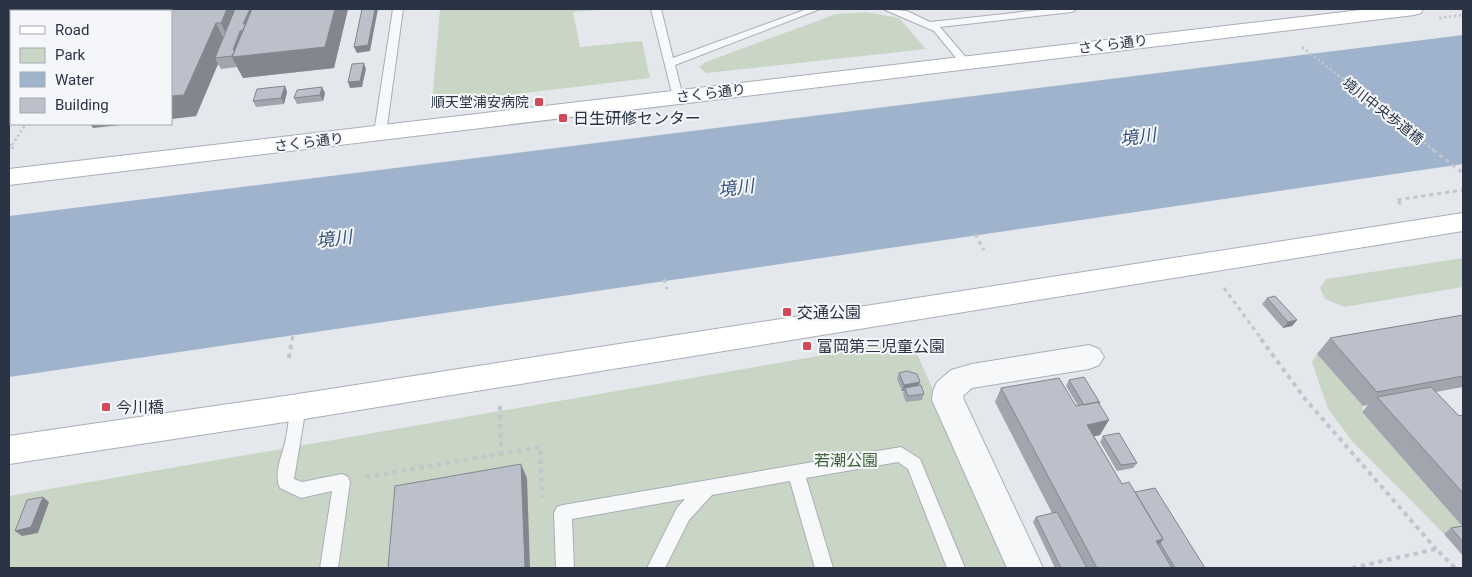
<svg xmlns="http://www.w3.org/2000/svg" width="1472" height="577" viewBox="0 0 1472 577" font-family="Roboto,'Noto Sans JP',sans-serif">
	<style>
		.green { fill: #c9d6c5 }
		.water { fill: #9fb4cc }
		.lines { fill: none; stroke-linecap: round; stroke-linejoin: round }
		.lane-casing { stroke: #a9aeb7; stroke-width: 2 }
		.street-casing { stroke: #a9aeb7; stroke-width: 2 }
		.secondary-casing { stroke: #a9aeb7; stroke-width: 2 }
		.path-far2 { stroke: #c2c5cb; stroke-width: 2.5; stroke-dasharray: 2.5 2.5; stroke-linecap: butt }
		.path-far1 { stroke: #c2c5cb; stroke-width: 3; stroke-dasharray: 4 4; stroke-linecap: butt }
		.path { stroke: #c2c5cb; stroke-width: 4; stroke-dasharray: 4.5 4.5; stroke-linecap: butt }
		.lane { fill: #f7f8fa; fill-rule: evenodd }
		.street { fill: #f7f8fa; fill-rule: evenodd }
		.secondary { fill: #fff; fill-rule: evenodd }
		.wall { fill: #a1a5ae }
		.shaded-wall { fill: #83868d }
		.building { fill: #bbc0ca; stroke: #83868d }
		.poi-dot { fill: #d1495b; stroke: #f4f6f9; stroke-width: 2 }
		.labels { text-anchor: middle; stroke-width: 4; stroke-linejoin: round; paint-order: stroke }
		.far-street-label { font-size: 14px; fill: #2b3445; stroke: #f4f6f9 }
		.far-poi-label { font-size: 14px; fill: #2b3445; stroke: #f4f6f9; text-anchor: end }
		.poi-label { font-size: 16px; fill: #2b3445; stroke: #f4f6f9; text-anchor: start }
		.park-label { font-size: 16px; fill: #3f6138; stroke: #f4f6f9 }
		.water-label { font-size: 18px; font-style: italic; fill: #34527a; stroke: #f4f6f9 }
	</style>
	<rect width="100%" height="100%" fill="#e4e7ec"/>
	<!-- green -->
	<path class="green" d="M440 9H613L573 12 580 47 642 41 650 78 432 104Z
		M866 12 899 18 926 49 706 73 699 67 706 62 836 14Z
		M1463 258V287L1344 307 1325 299 1320 288 1326 279Z
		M911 340 1012 568H9V496Z
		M1317 354 1363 406 1362 412 1463 527 1444 534 1353 442 1328 409 1312 362Z"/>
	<!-- water -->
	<path class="water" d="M1463 35V164L9 377V216Z"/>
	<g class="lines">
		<!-- lane casing -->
		<g class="lane-casing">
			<path id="lane" d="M122 9H132L130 11H120Z
				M393 9H403L386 133 380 136 374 133Z
				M651 9H661L673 58 807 9H820L675 65 683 97 678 100 673 97Z
				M883 9 907 11 930 22 1049 9H1077L1072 12 940 27 970 62 965 65 961 64 934 31Z
				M298 401 304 402 306 407 294 479 302 482 342 474 348 477 350 482 338 568H320L332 491 301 498 280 488C273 472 283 455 286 438 288 428 289 417 290 407L292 402Z
				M901 447 920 459 965 568H947L908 469 898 462 806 478 833 568H815L790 481 712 495 689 520 665 568H647L677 508 685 499 572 519 574 568H556L554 513 557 507 563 505Z"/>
		</g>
		<!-- street casing -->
		<g class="street-casing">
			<path id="street" d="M1089 345 1099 349 1104 357 1099 365 1089 369 972 388 963 396 964 400 1043 568H1007L932 400 933 391 937 382 951 370 972 364Z"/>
		</g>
		<!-- secondary casing -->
		<g class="secondary-casing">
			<path id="secondary" d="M57 9H76L75 11H56Z
				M1369 9H1423L1421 13 1414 15 9 185V169Z
				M9 79H11V95H9Z
				M1463 213V231L298 420 9 464V436L298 394Z"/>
		</g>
		<!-- path-far2 -->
		<path class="path-far2" d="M29 11 31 9
			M1439 18 1463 15
			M9 37 11 34
			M1302 47 1435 151
			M12 145 26 124
			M9 146 12 145 13 151"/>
		<!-- path-far1 -->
		<path class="path-far1" d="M1433 150 1463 173
			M1401 204 1396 200 1463 190
			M975 234 984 250
			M664 279 667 289
			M1224 288 1262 340
			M292 340 293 333"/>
		<!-- path -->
		<path class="path" d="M1261 339 1306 400 1436 549
			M289 358 292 339
			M500 406 501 454
			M366 477 540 447 542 497
			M1352 568 1436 549 1455 568"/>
		<!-- lane -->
		<use href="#lane" class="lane"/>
		<!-- street -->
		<use href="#street" class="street"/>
		<!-- secondary -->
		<use href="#secondary" class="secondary"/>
	</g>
	<!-- wall -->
	<path class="wall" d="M136 9H348L334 68 243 78 237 67 221 69 218 64 196 116 171 119V11Z
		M285 86 287 92 284 104 256 107 253 101Z
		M325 93 323 101 297 104 294 98Z
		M1267 298 1297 320 1292 326 1283 328 1262 304Z
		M1463 315V387L1436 392 1459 416 1463 415V556L1444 534 1451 528 1462 526 1362 412 1368 405 1363 406 1317 354 1330 338Z
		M899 373 919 386 924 394 922 400 906 402 903 394 904 391H902L897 379Z
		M1069 380 1100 403 1099 404 1100 435 1094 436 1122 484 1135 492 1205 568H1055L1033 522 1036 517 1052 513 995 402 1001 388 1076 406H1078L1066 386Z
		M1103 436 1137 463 1133 468 1117 471 1100 442Z"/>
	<!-- shaded-wall -->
	<path class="shaded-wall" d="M227 9H238L231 44 221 23Z
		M250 9H259L241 55 233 50Z
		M335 9H348L334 68 243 78 232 57Z
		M375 9H378L370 51 357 53 354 47Z
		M216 23 226 44 215 58 218 64 196 116 171 119V96Z
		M364 63 366 69 362 87 350 88 348 82Z
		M285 86 287 92 284 104 281 98Z
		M322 87 325 93 323 101 320 95Z
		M90 124H129L93 128Z
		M1297 320 1292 326 1283 328 1288 322Z
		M920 382 918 388H905L904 391H902L904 385Z
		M1109 420 1100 435 1079 439 1087 425Z
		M521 464 527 478 530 568H525Z
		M43 497 49 502 38 533 22 536 15 531Z
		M1163 539 1152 552 1156 541Z"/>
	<!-- building -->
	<path class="building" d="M136 9H227L221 23H216L184 95 171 96V11H135Z
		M235 9H250L243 24H246L242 31H240L233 50H235L232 56 215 58Z
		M252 9H335L325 47 232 57Z
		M362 9H375L368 45 354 47Z
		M364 63 360 81 348 82 352 64Z
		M285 86 281 98 253 101 257 89Z
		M322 87 320 95 294 98 297 90Z
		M1275 296 1297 320 1288 322 1267 298Z
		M1463 315V376L1377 392 1330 338Z
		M907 371 917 374 920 382 904 385 899 373Z
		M1084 377 1100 403H1099L1098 402 1084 405 1069 380Z
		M1059 378 1076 406 1098 402 1109 420 1087 425 1122 484 1129 482 1163 539 1156 541 1172 568H1097L1001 388Z
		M921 385 924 394 908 396 905 388Z
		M1431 387 1459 416 1463 415V493L1377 397Z
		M1119 433 1137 463 1121 465 1103 436Z
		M521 464 525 568H388L395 486Z
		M1155 488 1205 568H1175L1160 543 1163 539 1135 492Z
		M43 497 31 527 15 531 27 500Z
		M1057 512 1087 568H1061L1036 517Z
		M1463 526V542L1451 528Z"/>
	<!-- markers -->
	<g class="poi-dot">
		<rect x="534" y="97" width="10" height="10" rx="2.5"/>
		<rect x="558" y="113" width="10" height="10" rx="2.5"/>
		<rect x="782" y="307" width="10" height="10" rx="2.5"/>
		<rect x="802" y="341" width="10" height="10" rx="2.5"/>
		<rect x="101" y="402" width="10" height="10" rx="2.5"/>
	</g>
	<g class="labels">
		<!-- far-street labels -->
		<g class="far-street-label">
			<text transform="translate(1113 44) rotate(-7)" y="5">さくら通り</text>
			<text transform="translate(711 93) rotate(-7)" y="5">さくら通り</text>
			<text transform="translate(1383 111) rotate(38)" y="5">境川中央歩道橋</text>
			<text transform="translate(309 142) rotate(-7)" y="5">さくら通り</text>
		</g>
		<!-- far-poi labels -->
		<g class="far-poi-label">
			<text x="529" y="107">順天堂浦安病院</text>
		</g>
		<!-- poi labels -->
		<g class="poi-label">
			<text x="573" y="124">日生研修センター</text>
			<text x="797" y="318">交通公園</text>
			<text x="817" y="352">富岡第三児童公園</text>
			<text x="116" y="413">今川橋</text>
		</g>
		<!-- park labels -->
		<g class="park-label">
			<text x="846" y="466">若潮公園</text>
		</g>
		<!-- water labels -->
		<g class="water-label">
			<text transform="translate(1138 137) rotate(-7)" y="6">境川</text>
			<text transform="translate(736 188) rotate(-7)" y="6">境川</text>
			<text transform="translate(334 239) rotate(-7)" y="6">境川</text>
		</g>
	</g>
	<!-- border -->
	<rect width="1472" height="577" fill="none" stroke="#2b3445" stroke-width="20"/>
	<!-- legend -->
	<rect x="10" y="10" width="162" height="115" fill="#f4f6f9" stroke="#a4a8b1"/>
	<rect x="20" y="26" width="25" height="8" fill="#ffffff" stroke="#a4a8b1"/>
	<text x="55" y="35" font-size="15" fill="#2b3445">Road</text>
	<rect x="20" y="48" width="25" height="15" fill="#c9d6c5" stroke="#a4a8b1"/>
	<text x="55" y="60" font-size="15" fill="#2b3445">Park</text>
	<rect x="20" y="72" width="25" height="15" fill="#9fb4cc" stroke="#a4a8b1"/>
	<text x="55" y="85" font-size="15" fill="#2b3445">Water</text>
	<rect x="20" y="98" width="25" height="15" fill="#bbc0ca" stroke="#a4a8b1"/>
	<text x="55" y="110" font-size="15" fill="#2b3445">Building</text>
</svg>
